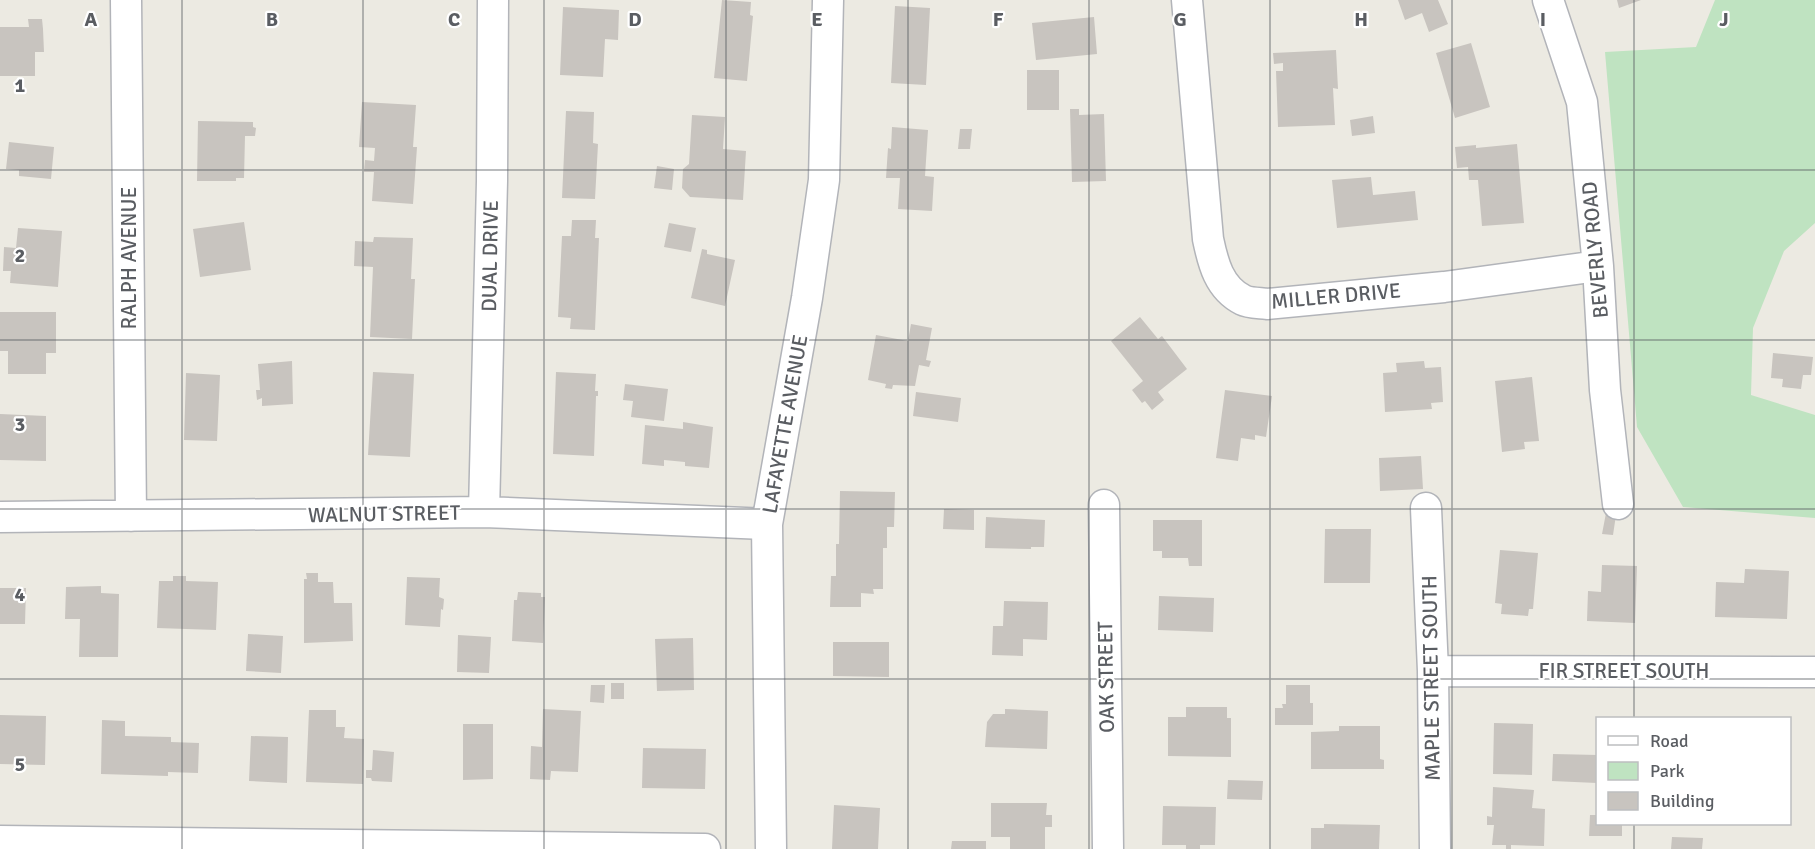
<svg xmlns="http://www.w3.org/2000/svg" width="1815" height="849" viewBox="0 0 1815 849" font-family="Signika,sans-serif">
	<style>
		.green { fill: #bfe3c1 }
		.building { fill: #c8c4bf }
		.lines { fill: none; stroke-linecap: round; stroke-linejoin: round }
		.minor-casing { stroke: #b2b4b9; stroke-width: 33 }
		.minor { stroke: #fff; stroke-width: 30 }
		.grid { fill: none; stroke: #5a5d62; stroke-width: 1.5; stroke-opacity: 0.55 }
		.labels { text-anchor: middle; stroke-width: 4.5; stroke-linejoin: round; paint-order: stroke }
		.street-label { font-size: 21px; fill: #5a5d62; stroke: #fff }
		.grid-label { font-size: 20px; text-anchor: middle; font-weight: bold; fill: #5a5d62; stroke: #fff; stroke-width: 4.5; stroke-linejoin: round; paint-order: stroke }
	</style>
	<rect width="100%" height="100%" fill="#eceae2"/>
	<!-- green -->
	<path class="green" d="M1715 0H1815V223L1784 251 1753 328 1751 395 1815 415V518L1683 507 1637 427 1605 52 1696 47Z"/>
	<!-- building -->
	<path class="building" d="M722 0 751 2 750 15 753 16 747 81 714 78Z
		M1398 0H1438L1448 24 1429 32 1422 13 1405 20Z
		M1617 0H1641L1619 8Z
		M895 6 930 8 926 85 891 83Z
		M563 7 619 10 618 40 605 39 603 77 560 75Z
		M1094 17 1097 54 1036 60 1032 23Z
		M28 19H42L43 29 44 52H35V76H0V27H29Z
		M1471 43 1490 107 1455 118 1436 53Z
		M1336 50 1338 89 1333 88 1335 125 1278 127 1276 71H1283V63L1274 64 1273 53Z
		M1027 70H1059V110H1027Z
		M362 102 416 105 413 147H417L413 204 372 201 374 172H364L365 160 374 161 375 148 359 147Z
		M1070 109H1079V115L1104 114 1106 181 1072 182Z
		M566 111 594 112 593 143 598 144 595 199 562 198Z
		M692 115 725 117 723 149 746 151 743 200 690 197 682 188 683 169 689 164Z
		M1373 116 1375 133 1352 136 1350 120Z
		M198 121 253 122V127L256 128 255 136H245L244 178H236V181H197Z
		M892 127 928 130 925 176 934 177 932 211 898 209 900 178H886L888 148 891 149Z
		M960 129H972L970 149H958Z
		M9 142 54 147 51 179 19 176V170L6 169Z
		M1517 144 1524 223 1482 226 1478 180H1469L1468 167 1457 168 1455 147 1476 145V148Z
		M657 166 674 169 672 190 654 188Z
		M1371 177 1373 195 1415 191 1418 220 1337 228 1332 180Z
		M572 220H596L595 238H599L595 330 570 329 571 318 558 317 562 236H571Z
		M244 222 251 270 200 277 193 229Z
		M669 223 696 228 691 252 664 247Z
		M18 228 62 231 58 287 10 283 11 271H3L4 247 16 248Z
		M374 237 413 238 411 279H415L412 339 370 337 373 267 354 266 355 241 373 242Z
		M702 249 707 250V254L735 260 725 306 691 298Z
		M0 312H56V353H46V374H8V351H0Z
		M1140 317 1158 339 1162 336 1187 369 1158 392 1164 400 1152 410 1145 401 1142 403 1132 390 1143 381 1111 341Z
		M911 324 932 328 926 360 931 361 929 367 919 365 915 386 893 385 892 389 885 388 886 384 868 380 876 335 908 341Z
		M1773 353 1813 357 1811 375H1803L1801 389 1782 387 1783 379 1771 378Z
		M292 361 293 404 262 406V398L257 400 256 390H260L258 364Z
		M1424 361 1425 368 1441 367 1443 402 1431 403 1432 409 1385 412 1383 373 1397 372 1396 363Z
		M373 372 414 374 410 457 368 455Z
		M556 372 596 374 595 391H598V396H596L594 456 553 454Z
		M186 373 220 375 217 441 184 440Z
		M1532 377 1539 441 1524 442 1525 449 1502 452 1495 381Z
		M625 384 668 389 664 421 631 417 633 401 623 400Z
		M1225 390 1272 396 1266 437 1255 435V440L1241 438 1238 461 1216 458Z
		M916 392 961 398 958 422 913 416Z
		M0 414 46 416V461L0 460Z
		M683 422 713 427 709 468 685 466V462L664 460V466L642 464 645 425 683 429Z
		M1421 456 1423 489 1380 491 1379 458Z
		M840 491 895 492 894 527H887V548H883V589H873L874 594 861 593V607H830L831 576H836V544H839Z
		M944 509 974 510V530L943 529Z
		M1606 513 1616 515 1613 535 1602 534Z
		M986 517 1045 520 1044 547H1031V549L985 548Z
		M1153 520H1202V566H1189L1188 558H1162V551H1153Z
		M1325 529H1371L1370 583H1324Z
		M1500 550 1538 553 1533 609H1529L1528 616 1501 614 1502 604 1495 603Z
		M1602 565 1637 566 1635 623 1587 621 1588 591 1601 592Z
		M1745 569 1789 571 1787 619 1715 617 1716 582 1744 583Z
		M306 573H318V582H333L334 603H352L353 641 304 643V579H307Z
		M173 576H186V581L218 582 216 630 157 628 159 581H173Z
		M407 577 440 578 439 597 444 599 443 610 441 609 440 627 405 625Z
		M101 586V593L119 594 118 657H79L80 619H65L66 587Z
		M0 588H26L25 624H0Z
		M518 592 541 593V597H545L543 643 512 641 514 600H517Z
		M1159 596 1214 598 1213 632 1158 630Z
		M1004 601 1048 602 1047 640 1023 639V656L992 655 993 626H1003Z
		M248 634 283 636 281 673 246 671Z
		M458 635 491 637 489 673 457 672Z
		M693 638 694 690 657 691 655 639Z
		M833 642H889V677L833 676Z
		M611 683H624V699H611Z
		M591 685H605L604 703 590 702Z
		M1286 685H1310V703H1313V725H1275V708H1283L1282 704H1286Z
		M1186 707H1227V718H1231V757L1168 756V717H1186Z
		M543 709 581 711 578 772 551 771 550 780 530 779 531 746 542 747Z
		M1005 709 1048 711 1047 749 985 747 987 722 993 714H1005Z
		M309 710H336V727H345L344 738 364 739 363 784 306 782Z
		M0 715 46 716 45 765 0 764Z
		M102 720 125 721V736L171 737V742L199 743 198 773 168 772V776L101 774Z
		M1494 723 1533 724 1532 775 1493 774Z
		M463 724H493V779L463 780Z
		M1339 726H1380V759L1384 760V769H1311V732L1339 731Z
		M251 736 288 737 287 783 249 781Z
		M643 748 706 749 705 789 642 788Z
		M373 750 394 752 392 782 372 781 371 778H366V770H372Z
		M1553 754 1598 755 1597 783 1552 781Z
		M1228 780 1263 781 1262 800 1227 799Z
		M1493 787 1534 790 1532 808 1545 809 1544 846 1511 845V849H1506V845H1492L1494 825H1487V816L1492 817Z
		M991 803H1047L1046 815H1052V827H1045V849H1010V837H991Z
		M834 805 880 808 878 849H832Z
		M1163 806 1216 807 1215 845H1200V849H1186V845H1162Z
		M1590 815H1598V824H1622V836H1589Z
		M1324 824 1380 825 1379 849H1311V828H1324Z
		M1672 837 1703 838 1702 849H1671Z
		M952 841H986V849H951Z"/>
	<g class="lines">
		<!-- minor casing -->
		<g class="minor-casing">
			<path id="minor" d="M126 0 131 516
				M1187 0 1208 239C1213 263 1219 288 1243 300 1249 303 1260 303 1267 304L1444 287 1598 266
				M1548 0 1582 102 1598 266 1605 390 1618 504
				M1104 505 1108 849
				M1426 508 1433 671 1435 849
				M484 512 492 181 493 0
				M0 517 484 512 767 524
				M1433 671 1815 672
				M0 841 705 849
				M771 849 767 524 807 298 824 180 828 0"/>
		</g>
		<!-- minor -->
		<use href="#minor" class="minor"/>
	</g>
	<!-- grid -->
	<path class="grid" d="M182 0V849M363 0V849M544 0V849M726 0V849M908 0V849M1089 0V849M1270 0V849M1452 0V849M1634 0V718M0 170H1815M0 340H1815M0 509H1815M0 679H1815M1634 824V849"/>
	<g class="labels">
		<!-- street labels -->
		<g class="street-label">
			<text transform="translate(1595 250) rotate(-95)" y="7">BEVERLY ROAD</text>
			<text transform="translate(490 256) rotate(-89)" y="7">DUAL DRIVE</text>
			<text transform="translate(129 258) rotate(-90)" y="7">RALPH AVENUE</text>
			<text transform="translate(1336 296) rotate(-5)" y="7">MILLER DRIVE</text>
			<text transform="translate(785 424) rotate(-80)" y="7">LAFAYETTE AVENUE</text>
			<text transform="translate(384 514) rotate(-1)" y="7">WALNUT STREET</text>
			<text x="1624" y="678">FIR STREET SOUTH</text>
			<text transform="translate(1106 677) rotate(-91)" y="7">OAK STREET</text>
			<text transform="translate(1431 678) rotate(-91)" y="7">MAPLE STREET SOUTH</text>
		</g>
	</g>
	<g class="grid-label">
		<text x="91" y="26">A</text>
		<text x="272" y="26">B</text>
		<text x="454" y="26">C</text>
		<text x="635" y="26">D</text>
		<text x="817" y="26">E</text>
		<text x="998" y="26">F</text>
		<text x="1180" y="26">G</text>
		<text x="1361" y="26">H</text>
		<text x="1543" y="26">I</text>
		<text x="1724" y="26">J</text>
		<text x="20" y="92">1</text>
		<text x="20" y="262">2</text>
		<text x="20" y="431">3</text>
		<text x="20" y="601">4</text>
		<text x="20" y="771">5</text>
	</g>
	<!-- legend -->
	<rect x="1596" y="717" width="195" height="108" fill="#ffffff" stroke="#bdbec0" stroke-width="1.5"/>
	<rect x="1608" y="736" width="30" height="9" fill="#ffffff" stroke="#bdbec0" stroke-width="1.5"/>
	<text x="1650" y="747" font-size="18" fill="#5a5d62">Road</text>
	<rect x="1608" y="762" width="30" height="18" fill="#bfe3c1" stroke="#bdbec0" stroke-width="1.5"/>
	<text x="1650" y="777" font-size="18" fill="#5a5d62">Park</text>
	<rect x="1608" y="792" width="30" height="18" fill="#c8c4bf" stroke="#bdbec0" stroke-width="1.5"/>
	<text x="1650" y="807" font-size="18" fill="#5a5d62">Building</text>
</svg>
